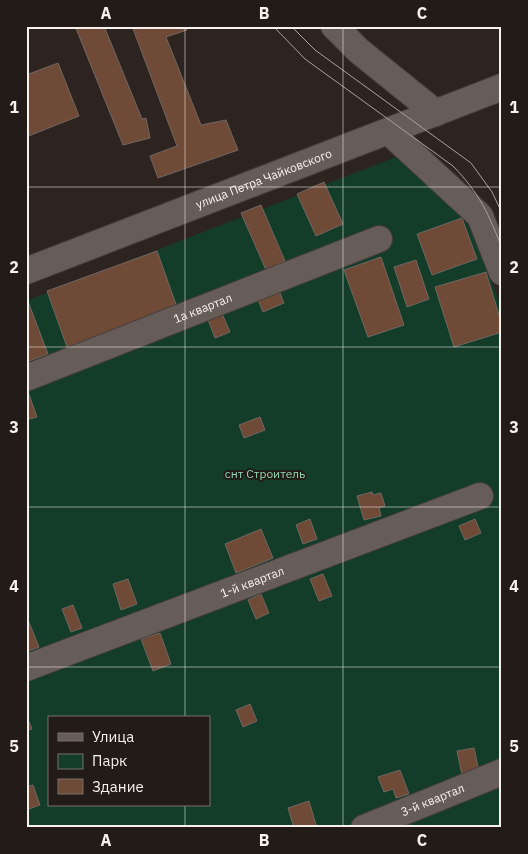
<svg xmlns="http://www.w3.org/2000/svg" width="528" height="854" viewBox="0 0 528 854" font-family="'IBM Plex Sans',sans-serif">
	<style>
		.green { fill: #133c29; fill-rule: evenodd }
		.building { fill: #6e4a37; stroke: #716762 }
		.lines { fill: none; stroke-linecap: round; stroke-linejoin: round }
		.minor-casing { stroke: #473f3c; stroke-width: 28 }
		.minor { stroke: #665c58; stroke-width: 26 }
		.tram { stroke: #a8a19e; stroke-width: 1 }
		.grid { fill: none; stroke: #f7f1ee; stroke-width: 1; stroke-opacity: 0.55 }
		.labels { text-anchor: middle; stroke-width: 4; stroke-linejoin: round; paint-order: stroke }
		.street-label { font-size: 12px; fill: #f7f1ee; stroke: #231b17 }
		.park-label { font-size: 12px; fill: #91d7b1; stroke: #231b17 }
		.neatline { fill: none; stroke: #f7f1ee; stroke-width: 2 }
		.grid-label { font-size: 16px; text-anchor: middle; font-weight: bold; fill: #f7f1ee }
	</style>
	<rect width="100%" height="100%" fill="#2d2420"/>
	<!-- green -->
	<path class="green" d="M401 155 470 227 502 308V828H26V301ZM49 718H209V805H49Z"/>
	<!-- building -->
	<path class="building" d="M75 26H104L142 119 146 118 150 138 123 145Z
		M132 26H186L187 30 166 37 201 125 226 120 238 150 158 178 150 156 177 146Z
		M58 63 79 116 26 137V75Z
		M324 182 343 224 316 236 297 194Z
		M261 205 285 261 266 270 241 213Z
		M462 218 477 259 432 275 417 234Z
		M157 251 177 307 67 347 47 291Z
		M381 257 404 325 368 337 344 270Z
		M416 260 429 299 407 307 394 267Z
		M486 272 502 325V332L454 347 435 287Z
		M279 291 284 303 263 312 258 300Z
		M26 296 48 354 26 362Z
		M221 311 230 332 215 338 207 317Z
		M26 386 37 417 26 420Z
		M260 417 265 430 244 438 239 425Z
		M372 492 373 495 381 493 385 506 379 508 381 516 364 520 357 496Z
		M310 519 317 539 303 544 296 525Z
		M475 519 481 533 465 540 459 526Z
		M261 529 273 558 236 573 225 544Z
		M323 574 332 596 319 601 310 579Z
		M128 579 137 604 121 610 113 584Z
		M261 594 269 613 256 619 248 600Z
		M73 605 82 628 71 632 62 609Z
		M26 615 39 647 26 652Z
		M160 633 171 664 153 671 141 639Z
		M250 704 257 721 243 727 236 710Z
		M26 714 32 729 26 731Z
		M474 748 479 771 462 775 457 751Z
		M400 770 409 794 396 798 393 789 384 792 378 777Z
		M33 785 40 805 26 810V787Z
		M309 801 317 828H294L288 808Z"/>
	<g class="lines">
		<!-- minor casing -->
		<g class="minor-casing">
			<g id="minor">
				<path d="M334 26 359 51 436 113"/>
				<path d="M389 132 480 216 502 272"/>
				<path id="s1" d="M26 271 502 87"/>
				<path id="s2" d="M26 378 379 239"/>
				<path id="s3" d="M26 668 480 496"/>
				<path id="s4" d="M364 828 502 772"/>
			</g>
		</g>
		<!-- minor -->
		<use href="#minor" class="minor"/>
		<!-- tram -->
		<path class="tram" d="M273 26 305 59 453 166C480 194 488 213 502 248
			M291 26 315 50 471 163 492 192 502 213"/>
	</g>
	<!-- grid -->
	<path class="grid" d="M185 26V718M343 26V828M26 187H502M26 347H502M26 507H502M26 667H502M185 805V828"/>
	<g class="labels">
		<!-- street labels -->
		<g class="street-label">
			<text dy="4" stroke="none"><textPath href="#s1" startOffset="255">улица Петра Чайковского</textPath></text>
			<text dy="4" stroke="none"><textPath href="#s2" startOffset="190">1а квартал</textPath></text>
			<text dy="4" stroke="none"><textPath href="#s3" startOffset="242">1-й квартал</textPath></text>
			<text dy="4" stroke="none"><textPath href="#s4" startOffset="74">3-й квартал</textPath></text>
		</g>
		<!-- park labels -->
		<g class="park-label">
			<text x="265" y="478">снт Строитель</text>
		</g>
	</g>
	<!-- border -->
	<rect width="528" height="854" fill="none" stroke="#231b17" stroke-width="55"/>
	<!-- legend -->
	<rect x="48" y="716" width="162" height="90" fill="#231b17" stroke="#78716d"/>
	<rect x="58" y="733" width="25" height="8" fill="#665c58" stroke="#78716d"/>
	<text x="92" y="742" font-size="15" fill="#f7f1ee">Улица</text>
	<rect x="58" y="754" width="25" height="15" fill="#133c29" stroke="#78716d"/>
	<text x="92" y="766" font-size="15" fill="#f7f1ee">Парк</text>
	<rect x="58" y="779" width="25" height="15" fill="#6e4a37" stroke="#78716d"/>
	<text x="92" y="792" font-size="15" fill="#f7f1ee">Здание</text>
	<rect x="28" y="28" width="472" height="798" class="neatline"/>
	<g class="grid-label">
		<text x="106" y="19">A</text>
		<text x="264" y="19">B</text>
		<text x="422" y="19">C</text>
		<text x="14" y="113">1</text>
		<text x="514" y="113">1</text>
		<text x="14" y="273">2</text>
		<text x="514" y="273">2</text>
		<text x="14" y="433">3</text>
		<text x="514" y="433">3</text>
		<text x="14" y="592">4</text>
		<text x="514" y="592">4</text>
		<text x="14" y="752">5</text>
		<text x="514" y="752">5</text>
		<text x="106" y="846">A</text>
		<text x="264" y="846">B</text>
		<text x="422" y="846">C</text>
	</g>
</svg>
